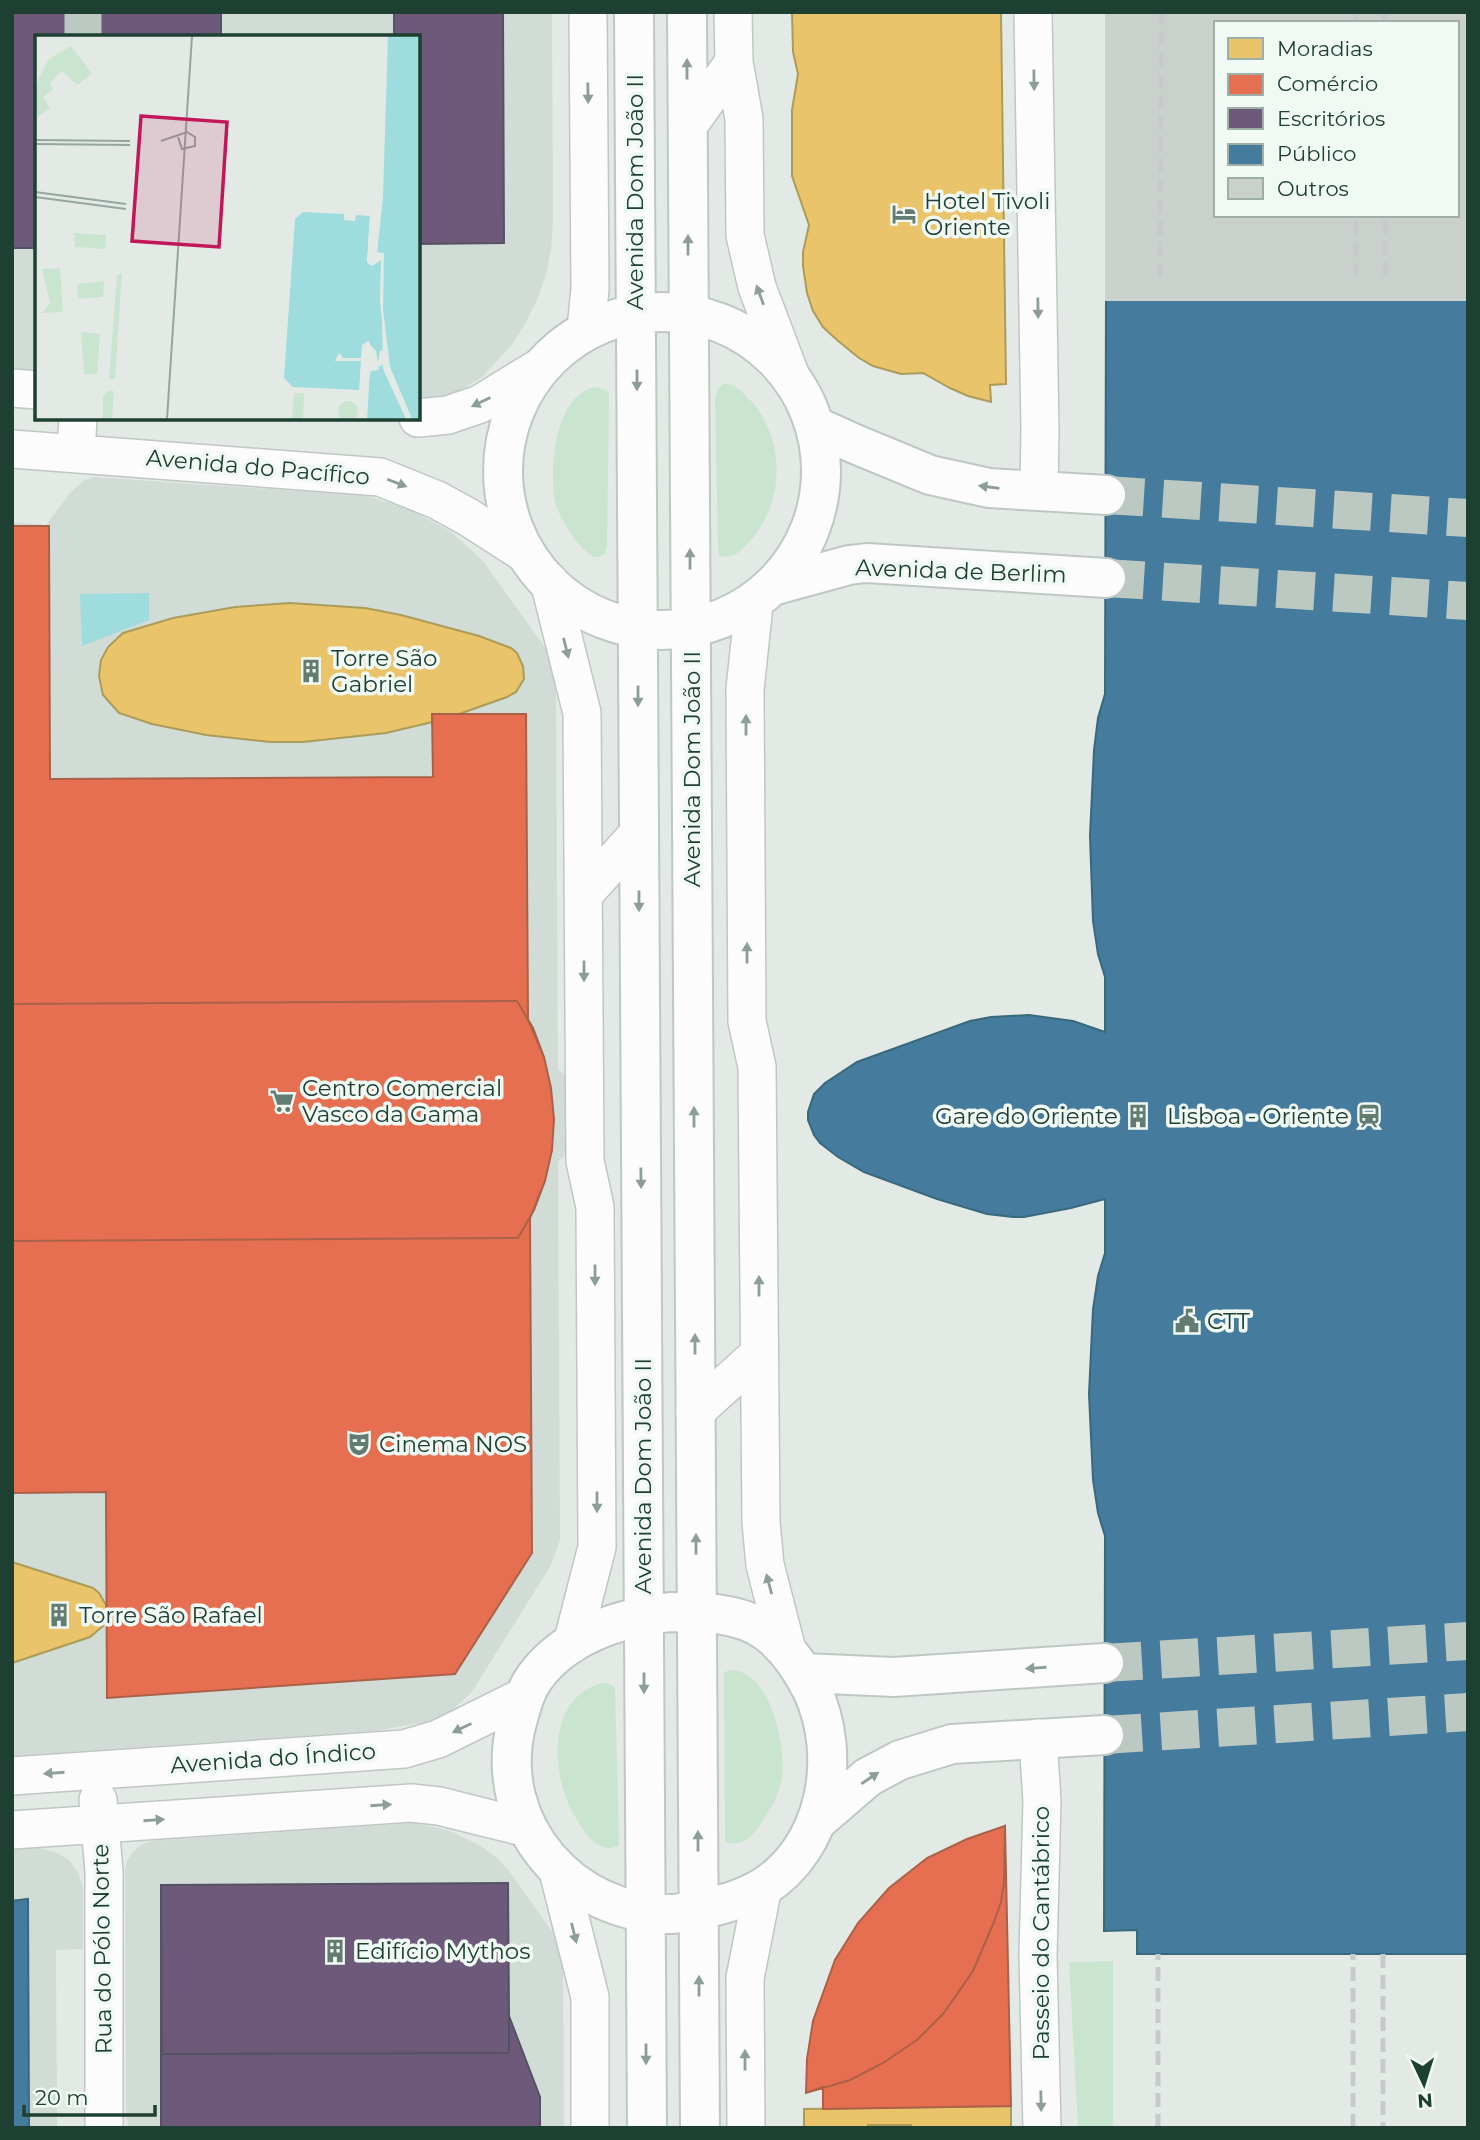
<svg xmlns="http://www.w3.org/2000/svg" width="1480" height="2140" viewBox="0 0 1480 2140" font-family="Montserrat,sans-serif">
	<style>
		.built { fill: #d0dcd5 }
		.green { fill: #cae5cf }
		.water { fill: #9edcdd }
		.homes { fill: #e9c46a; stroke: #ac9c5a; stroke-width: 2 }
		.shops { fill: #e76f51; stroke: #ab6148; stroke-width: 2 }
		.offices { fill: #6d597a; stroke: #555265; stroke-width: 2 }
		.public { fill: #457b9d; stroke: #39697d; stroke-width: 2 }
		.building { fill: #cad1cd; stroke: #ccd3cf; stroke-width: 2; fill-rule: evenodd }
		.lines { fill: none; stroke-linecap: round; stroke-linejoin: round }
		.minor-tunnel { stroke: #bcc8c2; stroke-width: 37; stroke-dasharray: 37 18; stroke-linecap: butt }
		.secondary-tunnel { stroke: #bcc8c2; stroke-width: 38; stroke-dasharray: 38 19; stroke-linecap: butt }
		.minor-casing { stroke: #c0c7c3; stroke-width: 40 }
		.secondary-casing { stroke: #bec8c3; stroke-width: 42 }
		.minor { stroke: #fbfcfb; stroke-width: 37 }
		.secondary { stroke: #fbfcfb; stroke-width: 38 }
		.rail { stroke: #c6cbc9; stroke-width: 5; stroke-dasharray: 14 7; stroke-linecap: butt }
		.oneway { fill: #8c9e97 }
		.labels { text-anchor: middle; stroke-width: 7; stroke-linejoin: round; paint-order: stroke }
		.street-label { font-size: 23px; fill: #1e4033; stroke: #f1f9f4 }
		.poi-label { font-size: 23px; fill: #1e4033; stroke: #f1f9f4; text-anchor: start }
		.inset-road { fill: none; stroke: #94a69e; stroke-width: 2 }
		.view { fill: #c2185b; fill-opacity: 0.15; stroke: #c2185b; stroke-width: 3.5 }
		.inset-edge { fill: none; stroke: #1e4033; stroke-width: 3.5 }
	</style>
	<rect width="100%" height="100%" fill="#e3eae6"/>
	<!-- built -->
	<path class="built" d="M12 12H552L553 222 551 249 546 275 537 300 525 324 511 346 481 378 451 395 418 403V37H37V366L31 370 12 376Z
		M93 477 368 496 411 510 450 531 483 561 549 653 556 682 558 1069 572 1083 573 1146 558 1162 560 1540 550 1567 471 1693 451 1711 426 1722 374 1731 12 1756V522L46 525 70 493 83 481Z
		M412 1823 448 1830 481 1846 497 1858 510 1872 553 1933 562 1960 563 1975 564 2128H128L126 2108 125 1870 127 1860 134 1851 142 1844 152 1841Z
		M40 1848 60 1854 69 1860 78 1872 83 1888V1949L56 1950 57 2128H12V1850Z"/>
	<!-- green -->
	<path class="green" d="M723 384C736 383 742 392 750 400 787 440 785 506 747 544 739 553 732 559 719 556L718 547 715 400 718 388Z
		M595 387 606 390 609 394V401L607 547 605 554C601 556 600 558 595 557 581 553 557 515 555 501 549 468 554 396 595 387Z
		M731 1670C734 1671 738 1670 741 1672 773 1682 788 1753 781 1782 778 1797 769 1812 760 1825 751 1838 742 1847 725 1842L724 1672Z
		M601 1683 610 1684 615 1687 619 1846C614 1847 608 1849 603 1847 591 1843 583 1830 577 1820 551 1780 544 1700 601 1683Z
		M1113 1961V2128H1078L1069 1962Z"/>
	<!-- water -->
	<path class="water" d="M149 593V620L82 646 80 594Z"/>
	<!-- homes -->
	<path class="homes" d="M792 12H1001L1006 384 990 385 991 402 968 396 950 388 923 373 901 374 873 366 859 358 837 340 823 327 813 311 807 293 803 266V252L809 225 792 176V110L798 74 793 52Z
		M290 603 365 608 401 615 479 636 511 648 517 653 523 666 524 679 516 692 507 697 445 719 386 733 303 742H270L206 735 152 724 119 713 103 695 99 676 101 660 108 647 123 633 173 618 235 607Z
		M12 1562 93 1588 99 1593 106 1605 107 1619 104 1625 90 1637 12 1663Z
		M1011 2106V2128H804V2109Z
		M868 2125H911V2128H868Z"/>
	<!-- shops -->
	<path class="shops" d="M12 526H49L50 779 433 777 432 714H526L528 1020 544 1057 551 1088 554 1119 552 1150 545 1181 530 1218 532 1553 455 1674 107 1698 106 1492 12 1493Z
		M517 1001 533 1028 544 1057 551 1088 554 1119 552 1150 545 1181 534 1210 518 1238 12 1241V1004Z
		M1005 1826 1004 1883 1001 1902 994 1922 973 1971 943 2014 918 2039 883 2063 850 2080 806 2093 807 2059 813 2021 835 1960 858 1923 889 1888 927 1858 967 1839Z
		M1005 1826 1011 2106 823 2109V2087L806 2093 807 2059 813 2021 835 1960 858 1923 889 1888 927 1858 967 1839Z"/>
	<!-- offices -->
	<path class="offices" d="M12 12H221V37H37V248H12Z
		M394 12H503L504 243 418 244V37H394Z
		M508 1883 509 2053 162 2054 161 1885Z
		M508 1883 509 2016 540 2097V2128H161V1885Z"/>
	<!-- public -->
	<path class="public" d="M1385 276 1468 277V1954H1137V1930L1104 1931 1105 1536 1098 1513 1093 1480 1089 1394 1093 1309 1098 1276 1105 1253V1199L1071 1208 1024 1217H1013L987 1214 937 1199 864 1172 838 1157 820 1143 814 1135 808 1120V1112L814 1094 825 1083 857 1062 970 1021 991 1017 1029 1015 1073 1021 1105 1032V977L1098 954 1093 921 1090 836 1094 750 1098 718 1105 694 1106 300 1139 299V277Z
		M28 1899 29 2128H12V1901Z"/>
	<!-- building -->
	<path class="building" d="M1106 12H1468V300H1106ZM1216 23H1457V215H1216Z"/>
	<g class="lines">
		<!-- minor-tunnel -->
		<path class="minor-tunnel" d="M83 12V37"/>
		<!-- secondary-tunnel -->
		<path class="secondary-tunnel" d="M1106 495 1468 518
			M1106 578 1468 601
			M1104 1663 1468 1641
			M1104 1735 1468 1712"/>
		<!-- minor casing -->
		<g class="minor-casing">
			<path id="minor" d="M733 12 734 62 744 119 745 235 757 287 793 382
				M1033 12 1040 431 1039 491
				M688 126 734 62
				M586 329 590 289 588 12
				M12 388 37 390
				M418 418 448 415 480 404 537 369
				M12 449 380 477 437 500 468 517 527 555
				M76 453 78 418
				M549 581 582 713 585 1161 595 1207 597 1547 572 1644
				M754 605 745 689 747 1021 757 1067 761 1522 765 1565 787 1650
				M583 895 639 833
				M695 1412 759 1354
				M1038 1738 1042 1801 1038 1955 1042 2128
				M12 1776 404 1749 438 1739 523 1697
				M98 1800 104 1872V2128
				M12 1830 411 1803 439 1806 527 1828
				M557 1867 590 1997V2128
				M746 2128 745 1978 763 1887"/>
		</g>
		<!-- secondary casing -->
		<g class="secondary-casing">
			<path id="secondary" d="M634 12 647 2128
				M687 12 700 2128
				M503 471a159 159 0 1 1 318 0a159 159 0 1 1-318 0Z
				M815 426 855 444 930 475 989 488 1106 495
				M776 585 849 565 866 563 1106 578
				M670 1612C701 1612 740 1612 767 1632 787 1647 801 1668 812 1690 843 1756 827 1848 762 1888 743 1899 724 1905 702 1909 692 1911 681 1914 671 1914 572 1915 492 1825 516 1726 521 1709 524 1692 535 1677 566 1635 620 1618 670 1612Z
				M804 1673 894 1677 1104 1663
				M817 1821 868 1777 900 1760 952 1744 1104 1735"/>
		</g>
		<!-- minor -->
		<use href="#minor" class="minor"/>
		<!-- secondary -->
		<use href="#secondary" class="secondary"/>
		<!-- rail -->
		<path class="rail" d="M1355 12 1356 23
			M1384 12 1385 23
			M1385 276V215
			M1160 277 1161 12
			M1356 277V215
			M1383 1954V2128
			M1158 2128V1954
			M1353 2128V1954"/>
	</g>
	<!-- one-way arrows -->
	<defs><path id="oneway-solid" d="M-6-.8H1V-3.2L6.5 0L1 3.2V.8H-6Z" transform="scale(1.75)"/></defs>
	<g class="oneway">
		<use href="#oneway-solid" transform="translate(687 69) rotate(-90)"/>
		<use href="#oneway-solid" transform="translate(1034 80) rotate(89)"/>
		<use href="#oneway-solid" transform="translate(588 93) rotate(89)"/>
		<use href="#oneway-solid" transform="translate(688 245) rotate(-90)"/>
		<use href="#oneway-solid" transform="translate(760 295) rotate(-110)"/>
		<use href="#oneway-solid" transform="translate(1038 308) rotate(89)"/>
		<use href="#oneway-solid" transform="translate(637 380) rotate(90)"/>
		<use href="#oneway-solid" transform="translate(481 402) rotate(154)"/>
		<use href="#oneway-solid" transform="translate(397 483) rotate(21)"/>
		<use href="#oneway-solid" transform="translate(989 487) rotate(-172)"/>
		<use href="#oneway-solid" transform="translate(690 559) rotate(-90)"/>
		<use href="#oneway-solid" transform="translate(566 648) rotate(76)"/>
		<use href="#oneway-solid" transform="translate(638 696) rotate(90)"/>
		<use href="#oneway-solid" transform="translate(746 725) rotate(-90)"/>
		<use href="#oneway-solid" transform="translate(639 901) rotate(90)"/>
		<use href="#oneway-solid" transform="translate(747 953) rotate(-90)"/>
		<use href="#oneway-solid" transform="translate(584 971) rotate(90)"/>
		<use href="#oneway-solid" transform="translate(694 1117) rotate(-90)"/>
		<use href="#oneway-solid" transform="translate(641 1178) rotate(89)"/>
		<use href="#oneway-solid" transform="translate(595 1275) rotate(90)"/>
		<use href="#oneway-solid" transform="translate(759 1286) rotate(-90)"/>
		<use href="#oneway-solid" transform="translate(695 1344) rotate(-90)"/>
		<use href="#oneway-solid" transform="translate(597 1502) rotate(90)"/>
		<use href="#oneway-solid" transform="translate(696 1544) rotate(-90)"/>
		<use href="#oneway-solid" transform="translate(769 1584) rotate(-105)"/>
		<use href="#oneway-solid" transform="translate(1036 1668) rotate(176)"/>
		<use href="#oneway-solid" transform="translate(644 1683) rotate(90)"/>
		<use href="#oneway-solid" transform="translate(462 1728) rotate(154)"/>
		<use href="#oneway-solid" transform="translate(54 1773) rotate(176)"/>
		<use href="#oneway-solid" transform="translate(870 1778) rotate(-34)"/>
		<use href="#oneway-solid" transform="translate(381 1805) rotate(-4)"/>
		<use href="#oneway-solid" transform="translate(154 1820) rotate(-4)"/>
		<use href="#oneway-solid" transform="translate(698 1841) rotate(-90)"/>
		<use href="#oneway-solid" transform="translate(574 1933) rotate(76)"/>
		<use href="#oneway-solid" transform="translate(699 1986) rotate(-90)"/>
		<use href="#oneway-solid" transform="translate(646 2054) rotate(90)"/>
		<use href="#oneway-solid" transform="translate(745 2060) rotate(-90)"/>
		<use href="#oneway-solid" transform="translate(1041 2101) rotate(89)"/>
	</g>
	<!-- icons -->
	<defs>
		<g id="hotel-bare" transform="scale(1.89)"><path d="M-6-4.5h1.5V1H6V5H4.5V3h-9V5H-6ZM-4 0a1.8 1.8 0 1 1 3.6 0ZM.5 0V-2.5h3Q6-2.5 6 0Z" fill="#637c72" stroke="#f1f9f4" stroke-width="2.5" paint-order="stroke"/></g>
		<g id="building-bare" transform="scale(1.89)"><path d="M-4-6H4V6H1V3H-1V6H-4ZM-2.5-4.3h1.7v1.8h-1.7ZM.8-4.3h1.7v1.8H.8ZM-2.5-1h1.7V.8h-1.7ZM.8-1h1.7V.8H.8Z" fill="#637c72" stroke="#f1f9f4" stroke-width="2.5" paint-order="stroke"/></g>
		<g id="supermarket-bare" transform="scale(1.89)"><path d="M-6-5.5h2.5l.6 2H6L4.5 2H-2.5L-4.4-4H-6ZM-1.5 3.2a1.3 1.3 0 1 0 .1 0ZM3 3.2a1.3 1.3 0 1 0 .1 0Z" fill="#637c72" stroke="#f1f9f4" stroke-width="2.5" paint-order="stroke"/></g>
		<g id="station-bare" transform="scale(1.89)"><path d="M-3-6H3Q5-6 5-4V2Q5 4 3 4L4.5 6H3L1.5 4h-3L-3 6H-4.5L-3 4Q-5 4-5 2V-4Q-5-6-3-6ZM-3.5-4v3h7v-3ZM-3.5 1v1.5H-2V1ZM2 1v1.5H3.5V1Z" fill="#637c72" stroke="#f1f9f4" stroke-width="2.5" paint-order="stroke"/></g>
		<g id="civic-bare" transform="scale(1.89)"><path d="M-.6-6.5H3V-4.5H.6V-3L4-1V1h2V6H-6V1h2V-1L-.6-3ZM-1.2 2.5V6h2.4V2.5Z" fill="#637c72" stroke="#f1f9f4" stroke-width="2.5" paint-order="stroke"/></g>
		<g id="theatre-bare" transform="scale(1.89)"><path d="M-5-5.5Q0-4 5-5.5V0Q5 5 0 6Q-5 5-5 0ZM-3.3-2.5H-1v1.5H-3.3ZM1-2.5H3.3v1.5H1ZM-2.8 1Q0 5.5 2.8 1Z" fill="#637c72" stroke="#f1f9f4" stroke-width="2.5" paint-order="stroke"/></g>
	</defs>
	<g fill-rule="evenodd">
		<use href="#hotel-bare" x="904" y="214"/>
		<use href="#building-bare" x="311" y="671"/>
		<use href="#supermarket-bare" x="282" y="1101"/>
		<use href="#building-bare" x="1138" y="1116"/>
		<use href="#station-bare" x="1369" y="1116"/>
		<use href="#civic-bare" x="1187" y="1321"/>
		<use href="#theatre-bare" x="359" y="1444"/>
		<use href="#building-bare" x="59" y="1615"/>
		<use href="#building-bare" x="335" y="1951"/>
	</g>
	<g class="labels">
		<!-- street labels -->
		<g class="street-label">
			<text transform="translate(635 192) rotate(-90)" y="8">Avenida Dom João II</text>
			<text transform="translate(258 467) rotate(5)" y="8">Avenida do Pacífico</text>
			<text transform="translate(961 571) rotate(2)" y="8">Avenida de Berlim</text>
			<text transform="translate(692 769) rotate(-90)" y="8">Avenida Dom João II</text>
			<text transform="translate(643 1476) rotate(-90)" y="8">Avenida Dom João II</text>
			<text transform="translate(273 1758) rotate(-4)" y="8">Avenida do Índico</text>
			<text transform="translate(1041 1933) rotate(-90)" y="8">Passeio do Cantábrico</text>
			<text transform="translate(102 1949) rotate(-91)" y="8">Rua do Pólo Norte</text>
		</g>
		<!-- poi labels -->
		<g class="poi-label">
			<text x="924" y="209">Hotel Tivoli<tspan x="924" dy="26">Oriente</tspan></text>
			<text x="331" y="666">Torre São<tspan x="331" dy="26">Gabriel</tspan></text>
			<text x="302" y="1096">Centro Comercial<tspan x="302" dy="26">Vasco da Gama</tspan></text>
			<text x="1118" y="1124" text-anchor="end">Gare do Oriente</text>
			<text x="1349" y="1124" text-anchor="end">Lisboa - Oriente</text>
			<text x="1207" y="1329">CTT</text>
			<text x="379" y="1452">Cinema NOS</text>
			<text x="79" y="1623">Torre São Rafael</text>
			<text x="355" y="1959">Edifício Mythos</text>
		</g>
	</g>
	<!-- overview -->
	<g transform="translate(35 35)">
		<rect width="385" height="385" fill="#e3eae6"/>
		<path d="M36 11 57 39 42 50 27 36 21 41 15 49 18 55 8 62 15 73 0 84V54L6 38 14 24ZM39 198 71 200 70 214 40 212ZM25 233 28 277 7 278 15 268 7 234ZM87 238 80 344H74L82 240ZM69 246 68 262 43 264 42 249ZM46 297 65 299 62 339H49ZM73 356H79L77 384H68V360ZM259 358H269L268 384H257ZM303 376a10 10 0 1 1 20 0a10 10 0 1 1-20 0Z" fill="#cae5cf"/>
		<path d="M353 1H385V384H377L355 333 348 282V219L342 218 348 162ZM268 177 309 179V185L320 186 321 180 335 181 332 227 337 231 346 225 348 334 371 384H332L335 336 344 335 334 306 327 310 324 355 258 352 249 343 260 184Z" fill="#9edcdd"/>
		<path d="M335 181 337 228 345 182 342 217 349 218 348 274 355 332 377 384H371L349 329 336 336 331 355 332 335 339 328 333 310 328 355 326 326H300L304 318 308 323H326L331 306 341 316 343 327 345 316 350 315 345 265 346 225 337 231 332 227Z" fill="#e3eae6"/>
		<path class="inset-road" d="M0 105 95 106M126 106 152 97 160 102V111L147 114 143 102M0 109 95 110M0 157 91 169M0 162 91 174M132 384 157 1"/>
		<path class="view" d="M106 81 192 87 184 212 97 206Z"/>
		<rect width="385" height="385" class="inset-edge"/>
	</g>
	<!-- border -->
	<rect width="1480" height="2140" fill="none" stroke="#1e4033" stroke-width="28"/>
	<!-- legend -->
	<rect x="1214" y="21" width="245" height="196" fill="#f1f9f4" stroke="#9dafa7" stroke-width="2"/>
	<rect x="1228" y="38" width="35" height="21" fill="#e9c46a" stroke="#9dafa7" stroke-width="2"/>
	<text x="1277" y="56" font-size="21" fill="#1e4033">Moradias</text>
	<rect x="1228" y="74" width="35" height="21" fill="#e76f51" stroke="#9dafa7" stroke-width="2"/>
	<text x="1277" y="91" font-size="21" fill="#1e4033">Comércio</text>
	<rect x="1228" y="108" width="35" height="21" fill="#6d597a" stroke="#9dafa7" stroke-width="2"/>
	<text x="1277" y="126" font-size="21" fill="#1e4033">Escritórios</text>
	<rect x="1228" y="144" width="35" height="21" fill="#457b9d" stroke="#9dafa7" stroke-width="2"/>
	<text x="1277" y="161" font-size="21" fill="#1e4033">Público</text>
	<rect x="1228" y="178" width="35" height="21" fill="#cad1cd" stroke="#9dafa7" stroke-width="2"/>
	<text x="1277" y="196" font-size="21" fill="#1e4033">Outros</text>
	<!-- north arrow -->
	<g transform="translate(1424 2084) rotate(176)" stroke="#f1f9f4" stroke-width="5" paint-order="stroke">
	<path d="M0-5L12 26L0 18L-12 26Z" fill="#1e4033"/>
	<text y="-10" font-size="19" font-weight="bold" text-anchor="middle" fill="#1e4033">N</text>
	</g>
	<!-- scale -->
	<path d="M24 2105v10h131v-10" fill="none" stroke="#1e4033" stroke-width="3.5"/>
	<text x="35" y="2105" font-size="21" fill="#1e4033" stroke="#f1f9f4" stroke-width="5" paint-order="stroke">20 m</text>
</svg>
